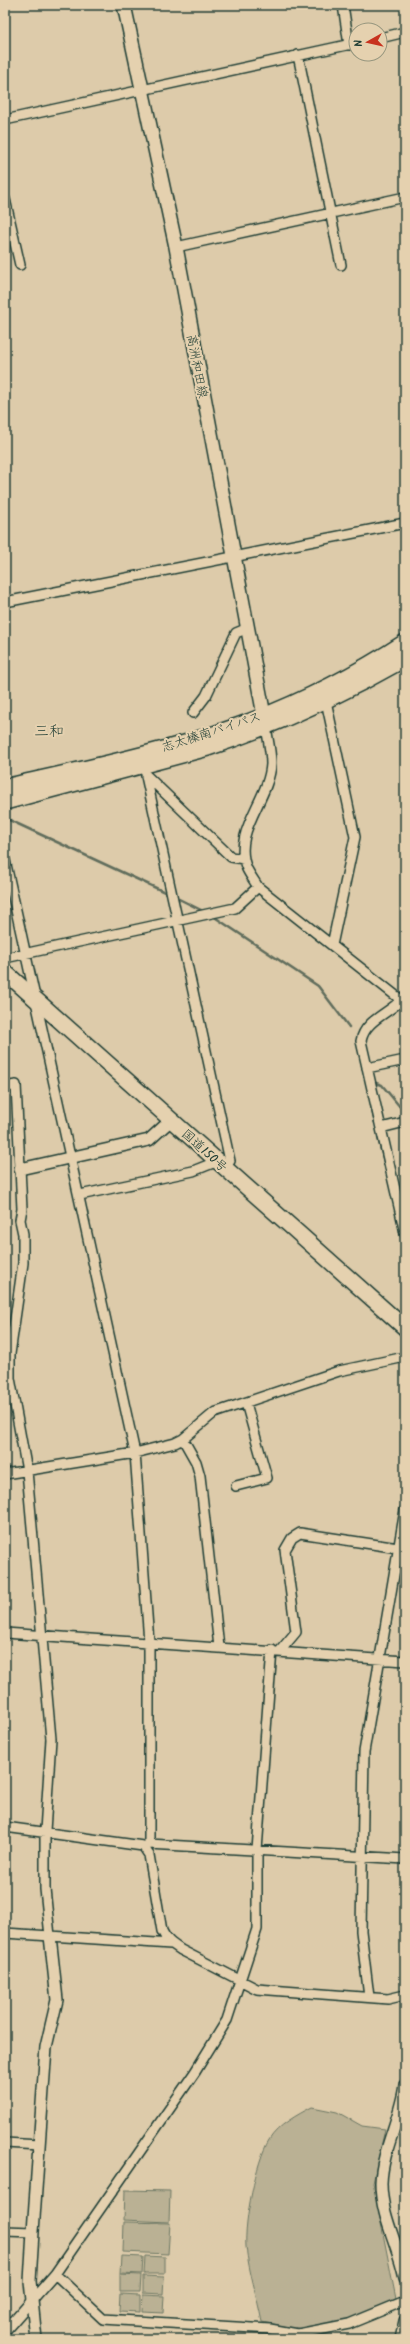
<svg xmlns="http://www.w3.org/2000/svg" width="410" height="2344" viewBox="0 0 410 2344" font-family="Kalam,'Klee One',sans-serif">
	<style>
		.green { fill: #bab194; stroke: #6c7764 }
		.lines { fill: none; stroke-linecap: round; stroke-linejoin: round }
		.stream { stroke: #606d5c; stroke-width: 2.5 }
		.minor-casing { stroke: #1f3d34; stroke-width: 12 }
		.tertiary-casing { stroke: #1f3d34; stroke-width: 14 }
		.secondary-casing { stroke: #1f3d34; stroke-width: 16 }
		.trunk-casing { stroke: #1f3d34; stroke-width: 18 }
		.minor { stroke: #e5d1af; stroke-width: 9 }
		.tertiary { stroke: #e5d1af; stroke-width: 11 }
		.secondary { stroke: #e5d1af; stroke-width: 13 }
		.trunk { stroke: #e5d1af; stroke-width: 15 }
		.labels { text-anchor: middle; stroke-width: 4; stroke-linejoin: round; paint-order: stroke }
		.street-label { font-size: 13px; fill: #1f3d34; stroke: #e5d1af }
		.quarter-label { font-size: 15px; fill: #1f3d34; stroke: #e5d1af }
	</style>
	<rect width="100%" height="100%" fill="#ddcbaa"/>
	<filter id="ink" filterUnits="userSpaceOnUse"><feTurbulence type="fractalNoise" baseFrequency=".025" numOctaves="2"/><feDisplacementMap in="SourceGraphic" scale="8" xChannelSelector="R" yChannelSelector="G"/><feConvolveMatrix kernelMatrix="1 2 1 2 8 2 1 2 1" color-interpolation-filters="sRGB"/></filter>
	<g filter="url(#ink)">
		<!-- green -->
		<path class="green" d="M312 2107 337 2112 362 2126 385 2129 373 2183 396 2299 349 2319 304 2330 262 2322C257 2297 249 2272 246 2247 244 2223 256 2161 269 2140 278 2125 297 2115 312 2107Z
			M125 2190 170 2191 169 2222 124 2220Z
			M124 2222 170 2223 168 2254 123 2252Z
			M122 2256 143 2257 142 2274 121 2273Z
			M145 2256 165 2257V2274H144Z
			M120 2274 141 2275 140 2292H120Z
			M143 2276 164 2277 163 2294 143 2293Z
			M120 2294 140 2295V2312L119 2311Z
			M143 2295 164 2296 163 2313 142 2312Z"/>
		<g class="lines">
			<!-- stream -->
			<path class="stream" d="M5 818 169 894
				M175 897 205 912
				M213 916 318 986 349 1027
				M373 1082 382 1085 405 1113
				M371 1106 375 1123
				M378 1138 392 1194
				M400 1232 402 1240"/>
			<!-- minor casing -->
			<g class="minor-casing">
				<path id="minor" d="M343 5 349 45
					M380 38 405 32
					M298 55 341 265
					M5 120 356 43
					M5 199 20 265
					M176 247 405 197
					M5 602 405 523
					M326 701 355 837 332 945
					M193 713 206 696 236 633 248 628
					M266 727C268 739 271 752 271 764 269 800 231 832 247 869 250 875 255 882 258 887L405 1003
					M146 775 231 857 244 859
					M146 776 230 1161 225 1168
					M5 860 135 1453 149 1642V1844L405 1859
					M5 958 235 908 258 887
					M401 1000C388 1014 365 1020 361 1041L405 1233
					M367 1068 405 1060
					M5 1087 16 1085 22 1209 20 1220 23 1234V1263L10 1354V1378L27 1471 51 1739 45 1831V1889L50 1936
					M381 1128 405 1122
					M80 1195 193 1171 218 1161
					M183 1439 196 1462 200 1476 219 1647
					M5 1474 135 1453 175 1443 183 1439 214 1413 339 1371 405 1357
					M236 1486 267 1478 246 1403
					M5 1633 405 1661
					M280 1651 296 1632 285 1550 292 1538 300 1533 398 1548
					M5 1827 143 1846 149 1855 162 1931C166 1940 172 1944 181 1950L257 1989 388 1999 405 1995
					M5 1933 171 1944
					M369 1997 361 1931 364 1752 405 1510
					M5 2143 39 2145
					M5 2231 33 2232
					M55 2274 103 2319 270 2329 298 2334 349 2324 405 2301
					M5 2331 55 2274 195 2072 227 2020 257 1929V1850L272 1650"/>
			</g>
			<!-- tertiary casing -->
			<g class="tertiary-casing">
				<path id="tertiary" d="M20 1169 149 1140 171 1120
					M405 2085C401 2118 382 2150 381 2183 381 2217 399 2246 405 2278
					M36 2339 30 2281 33 2232 46 2047 57 2000 50 1936
					M401 2339 405 2321"/>
			</g>
			<!-- secondary casing -->
			<g class="secondary-casing">
				<path id="secondary" d="M124 5 176 247 266 726"/>
			</g>
			<!-- trunk casing -->
			<g class="trunk-casing">
				<path id="trunk" d="M5 787C82 769 162 753 237 726 295 705 353 676 405 642
					M5 802 208 748C277 725 342 695 405 659
					M5 972 405 1328"/>
			</g>
			<!-- minor -->
			<use href="#minor" class="minor"/>
			<!-- tertiary -->
			<use href="#tertiary" class="tertiary"/>
			<!-- secondary -->
			<use href="#secondary" class="secondary"/>
			<!-- trunk -->
			<use href="#trunk" class="trunk"/>
		</g>
	</g>
	<g class="labels">
		<!-- street labels -->
		<g class="street-label">
			<text transform="translate(198 366) rotate(79)" y="5">高洲和田線</text>
			<text transform="translate(211 731) rotate(-18)" y="5">志太榛南バイパス</text>
			<text transform="translate(205 1150) rotate(42)" y="5">国道150号</text>
		</g>
		<!-- quarter labels -->
		<g class="quarter-label">
			<text x="49" y="736">三和</text>
		</g>
	</g>
	<!-- margin -->
	<rect width="410" height="2344" fill="none" stroke="#e5d1af" stroke-width="20"/>
	<rect x="10" y="10" width="390" height="2324" fill="none" stroke="#1f3d34" stroke-width="1.5" filter="url(#ink)"/>
	<!-- north arrow -->
	<g transform="translate(368 42) rotate(262)"><circle r="19" fill="#e5d1af" stroke="#96967e"/>
	<path d="M0-3L7 15L0 10L-7 15Z" fill="#c8321e"/>
	<text y="-6" font-size="11" font-weight="bold" text-anchor="middle" fill="#1f3d34">N</text>
	</g>
</svg>
